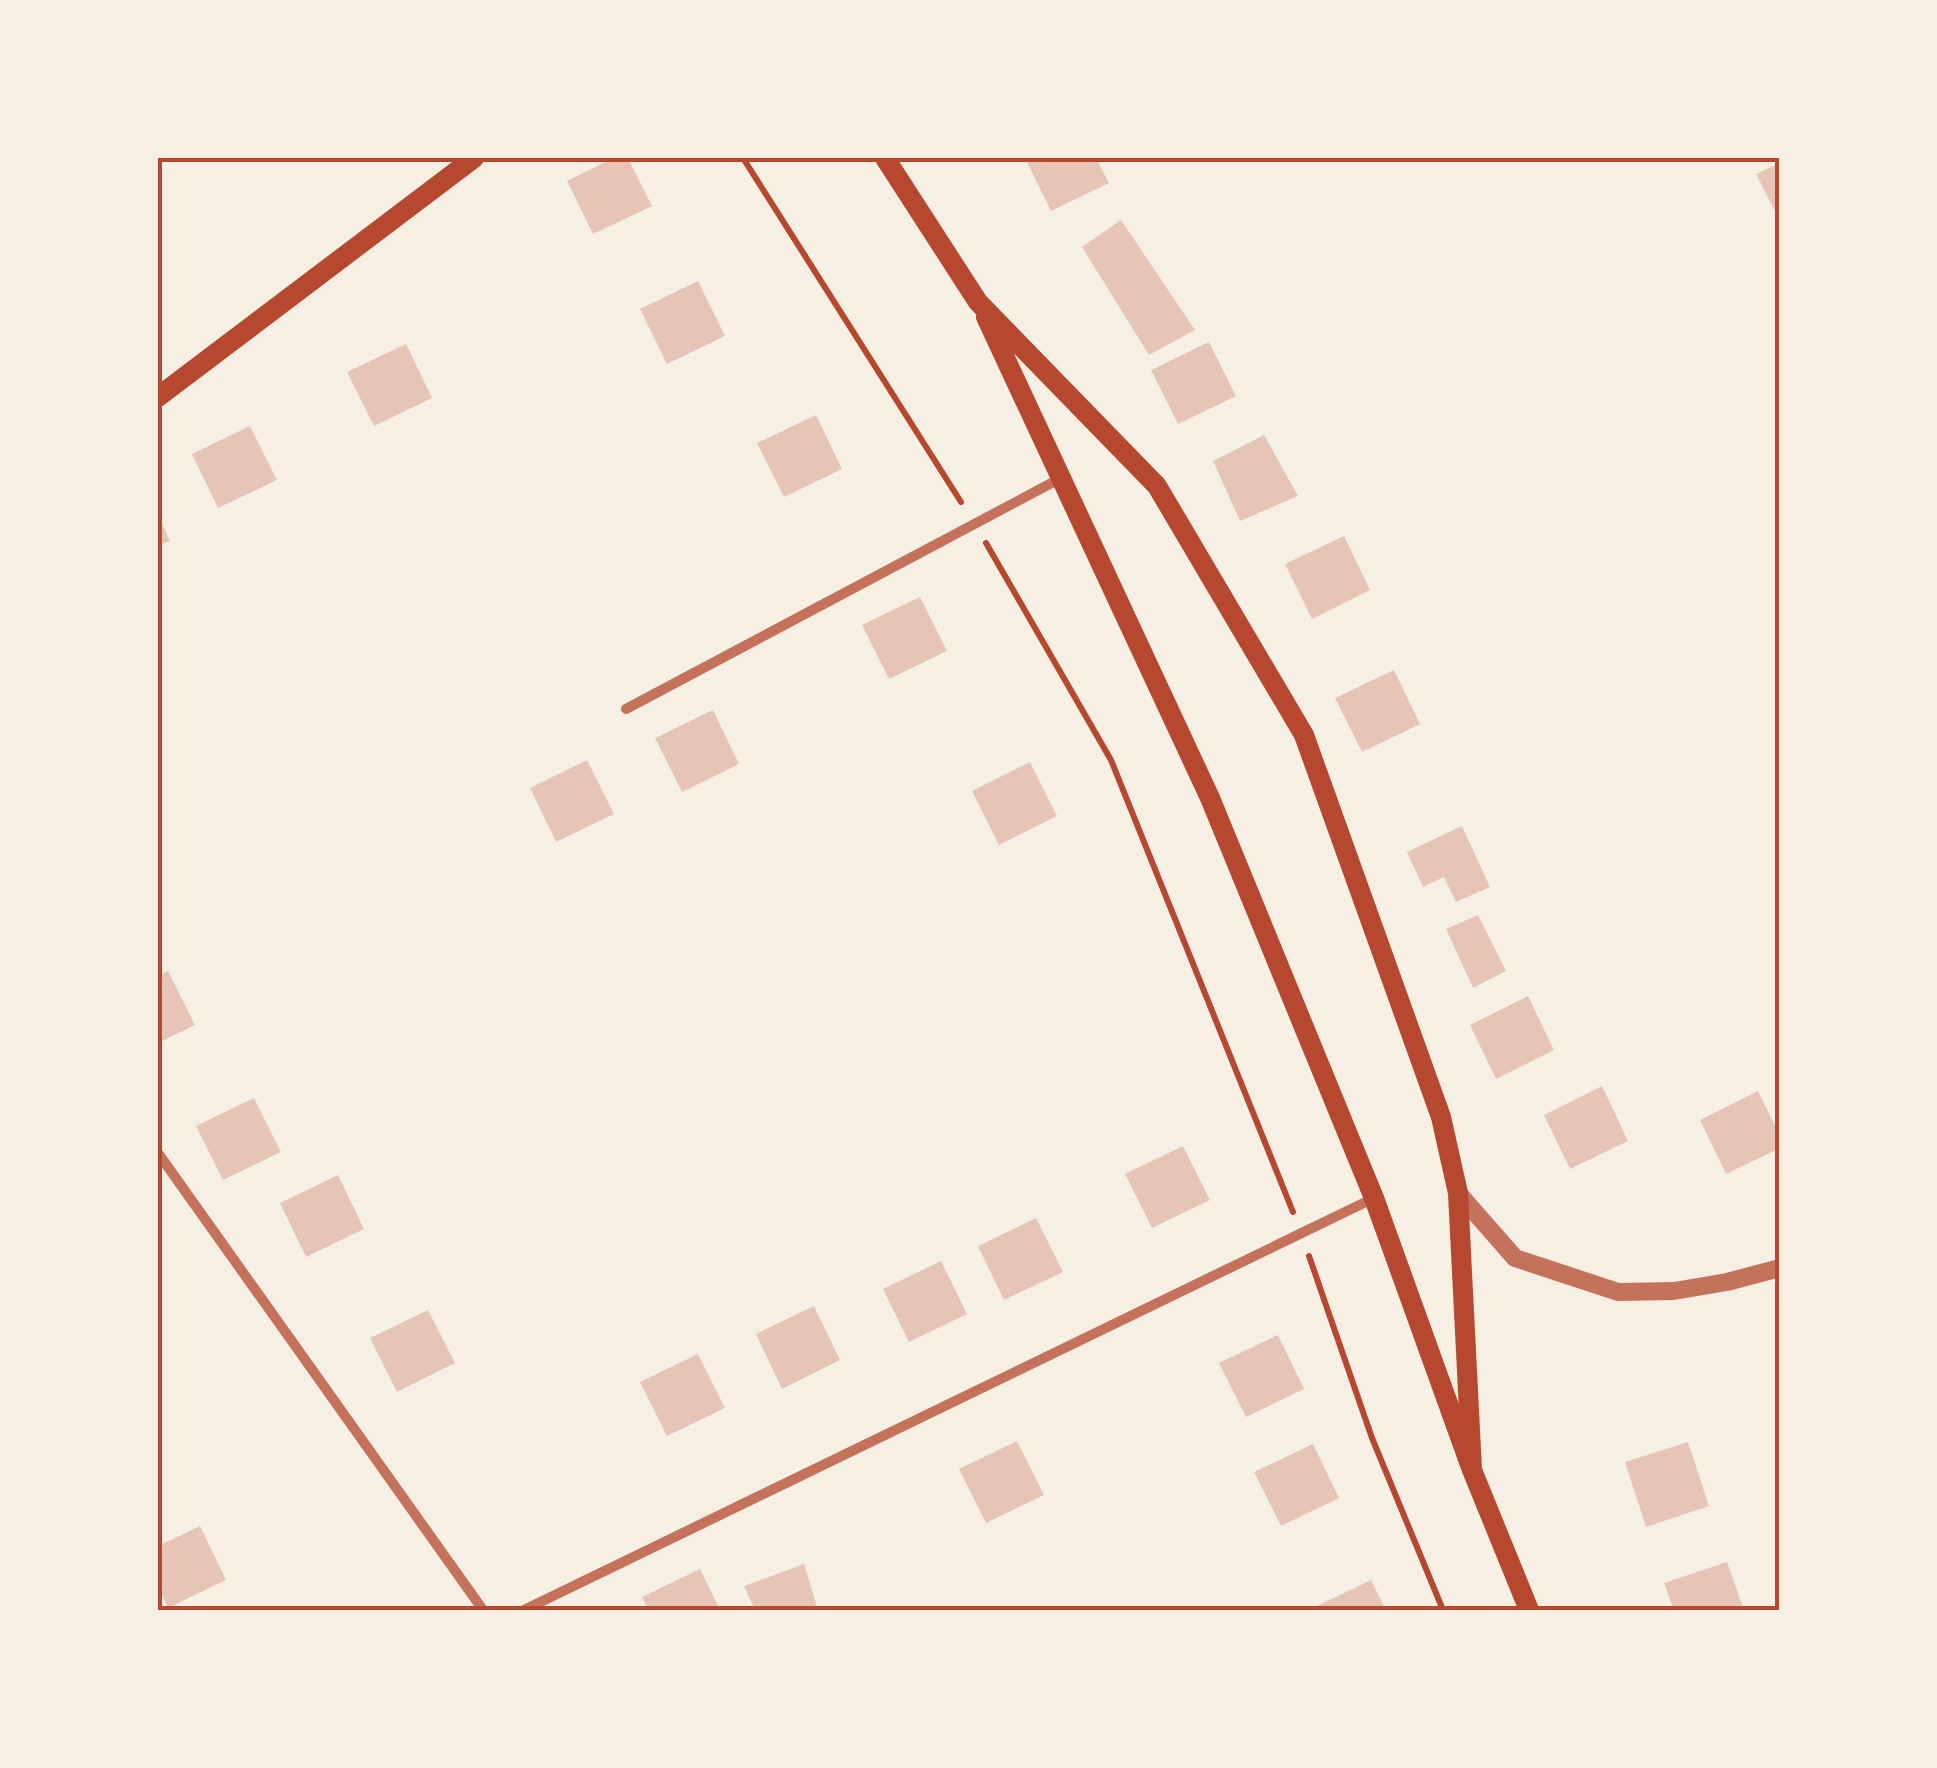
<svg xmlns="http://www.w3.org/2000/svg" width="1937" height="1768" viewBox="0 0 1937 1768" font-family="'Noto Sans',sans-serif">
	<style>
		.building { fill: #e6c5b7 }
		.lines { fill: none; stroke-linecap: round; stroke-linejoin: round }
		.path { stroke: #b5482f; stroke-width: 6 }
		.minor { stroke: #c5725c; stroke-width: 10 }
		.tertiary { stroke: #c5725c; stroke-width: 18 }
		.secondary { stroke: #b5482f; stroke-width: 20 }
		.neatline { fill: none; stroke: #b5482f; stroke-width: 4 }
	</style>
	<rect width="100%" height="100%" fill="#f6efe4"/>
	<!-- building -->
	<path class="building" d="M614 158H628L652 206 593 234 567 181Z
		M1025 158H1096L1109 183 1051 211Z
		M1780 163V221L1756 174Z
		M1121 220 1195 330 1149 355 1082 247Z
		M698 281 725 336 667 364 640 309Z
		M1209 342 1236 396 1178 424 1151 370Z
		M406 344 432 398 374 426 347 372Z
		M816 415 842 469 784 497 757 443Z
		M250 426 277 480 218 508 192 454Z
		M1264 435 1298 496 1240 521 1213 461Z
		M158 515 170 541 158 546Z
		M1344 536 1370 590 1312 619 1285 564Z
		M920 597 947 651 889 679 862 625Z
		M1394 670 1420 724 1362 752 1335 698Z
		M713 710 739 764 682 792 655 738Z
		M587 760 614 814 556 842 530 788Z
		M1030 762 1057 816 999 845 972 791Z
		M1462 826 1490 887 1456 902 1444 877 1423 887 1407 852Z
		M1478 915 1506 971 1473 988 1446 929Z
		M168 971 195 1025 158 1043V976Z
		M1528 996 1554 1050 1496 1079 1470 1025Z
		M1602 1086 1628 1141 1570 1169 1544 1115Z
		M1758 1091 1780 1136V1148L1726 1174 1700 1120Z
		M254 1098 281 1152 223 1180 196 1126Z
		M1183 1146 1210 1200 1152 1228 1125 1174Z
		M338 1175 364 1229 306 1257 280 1203Z
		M1036 1218 1063 1272 1004 1300 978 1246Z
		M941 1261 967 1314 909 1342 883 1289Z
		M814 1306 840 1360 782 1389 756 1334Z
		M428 1310 455 1363 397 1392 370 1338Z
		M1278 1335 1304 1389 1246 1417 1219 1363Z
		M698 1354 725 1408 667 1436 640 1382Z
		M1017 1441 1044 1495 986 1523 959 1469Z
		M1688 1442 1709 1506 1646 1527 1625 1462Z
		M1313 1444 1339 1498 1281 1526 1254 1472Z
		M200 1526 226 1580 168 1608 158 1586V1546Z
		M1727 1562 1744 1610H1674L1664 1583Z
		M804 1564 818 1610H755L744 1586Z
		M700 1569 720 1610H648L642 1597Z
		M1371 1580 1386 1610H1314L1313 1608Z"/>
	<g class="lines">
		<!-- path -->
		<path class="path" d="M743 158 961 502
			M986 543 1111 760 1293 1212
			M1309 1256 1372 1438 1443 1610"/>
		<!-- minor -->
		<path class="minor" d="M626 709 1061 478
			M158 1153 483 1610
			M524 1610 1374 1198"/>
		<!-- tertiary -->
		<path class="tertiary" d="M1458 1193 1515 1258 1618 1292 1674 1291 1727 1282 1780 1268"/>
		<!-- secondary -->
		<path class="secondary" d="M885 158 978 302 1157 486 1304 735 1441 1117 1458 1193 1472 1470
			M986 317 1210 798 1374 1198 1472 1470 1529 1610
			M158 397 474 158"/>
	</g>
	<!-- border -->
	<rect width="1937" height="1768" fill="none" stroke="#f6efe4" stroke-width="320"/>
	<rect x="160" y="160" width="1617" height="1448" class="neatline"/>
</svg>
